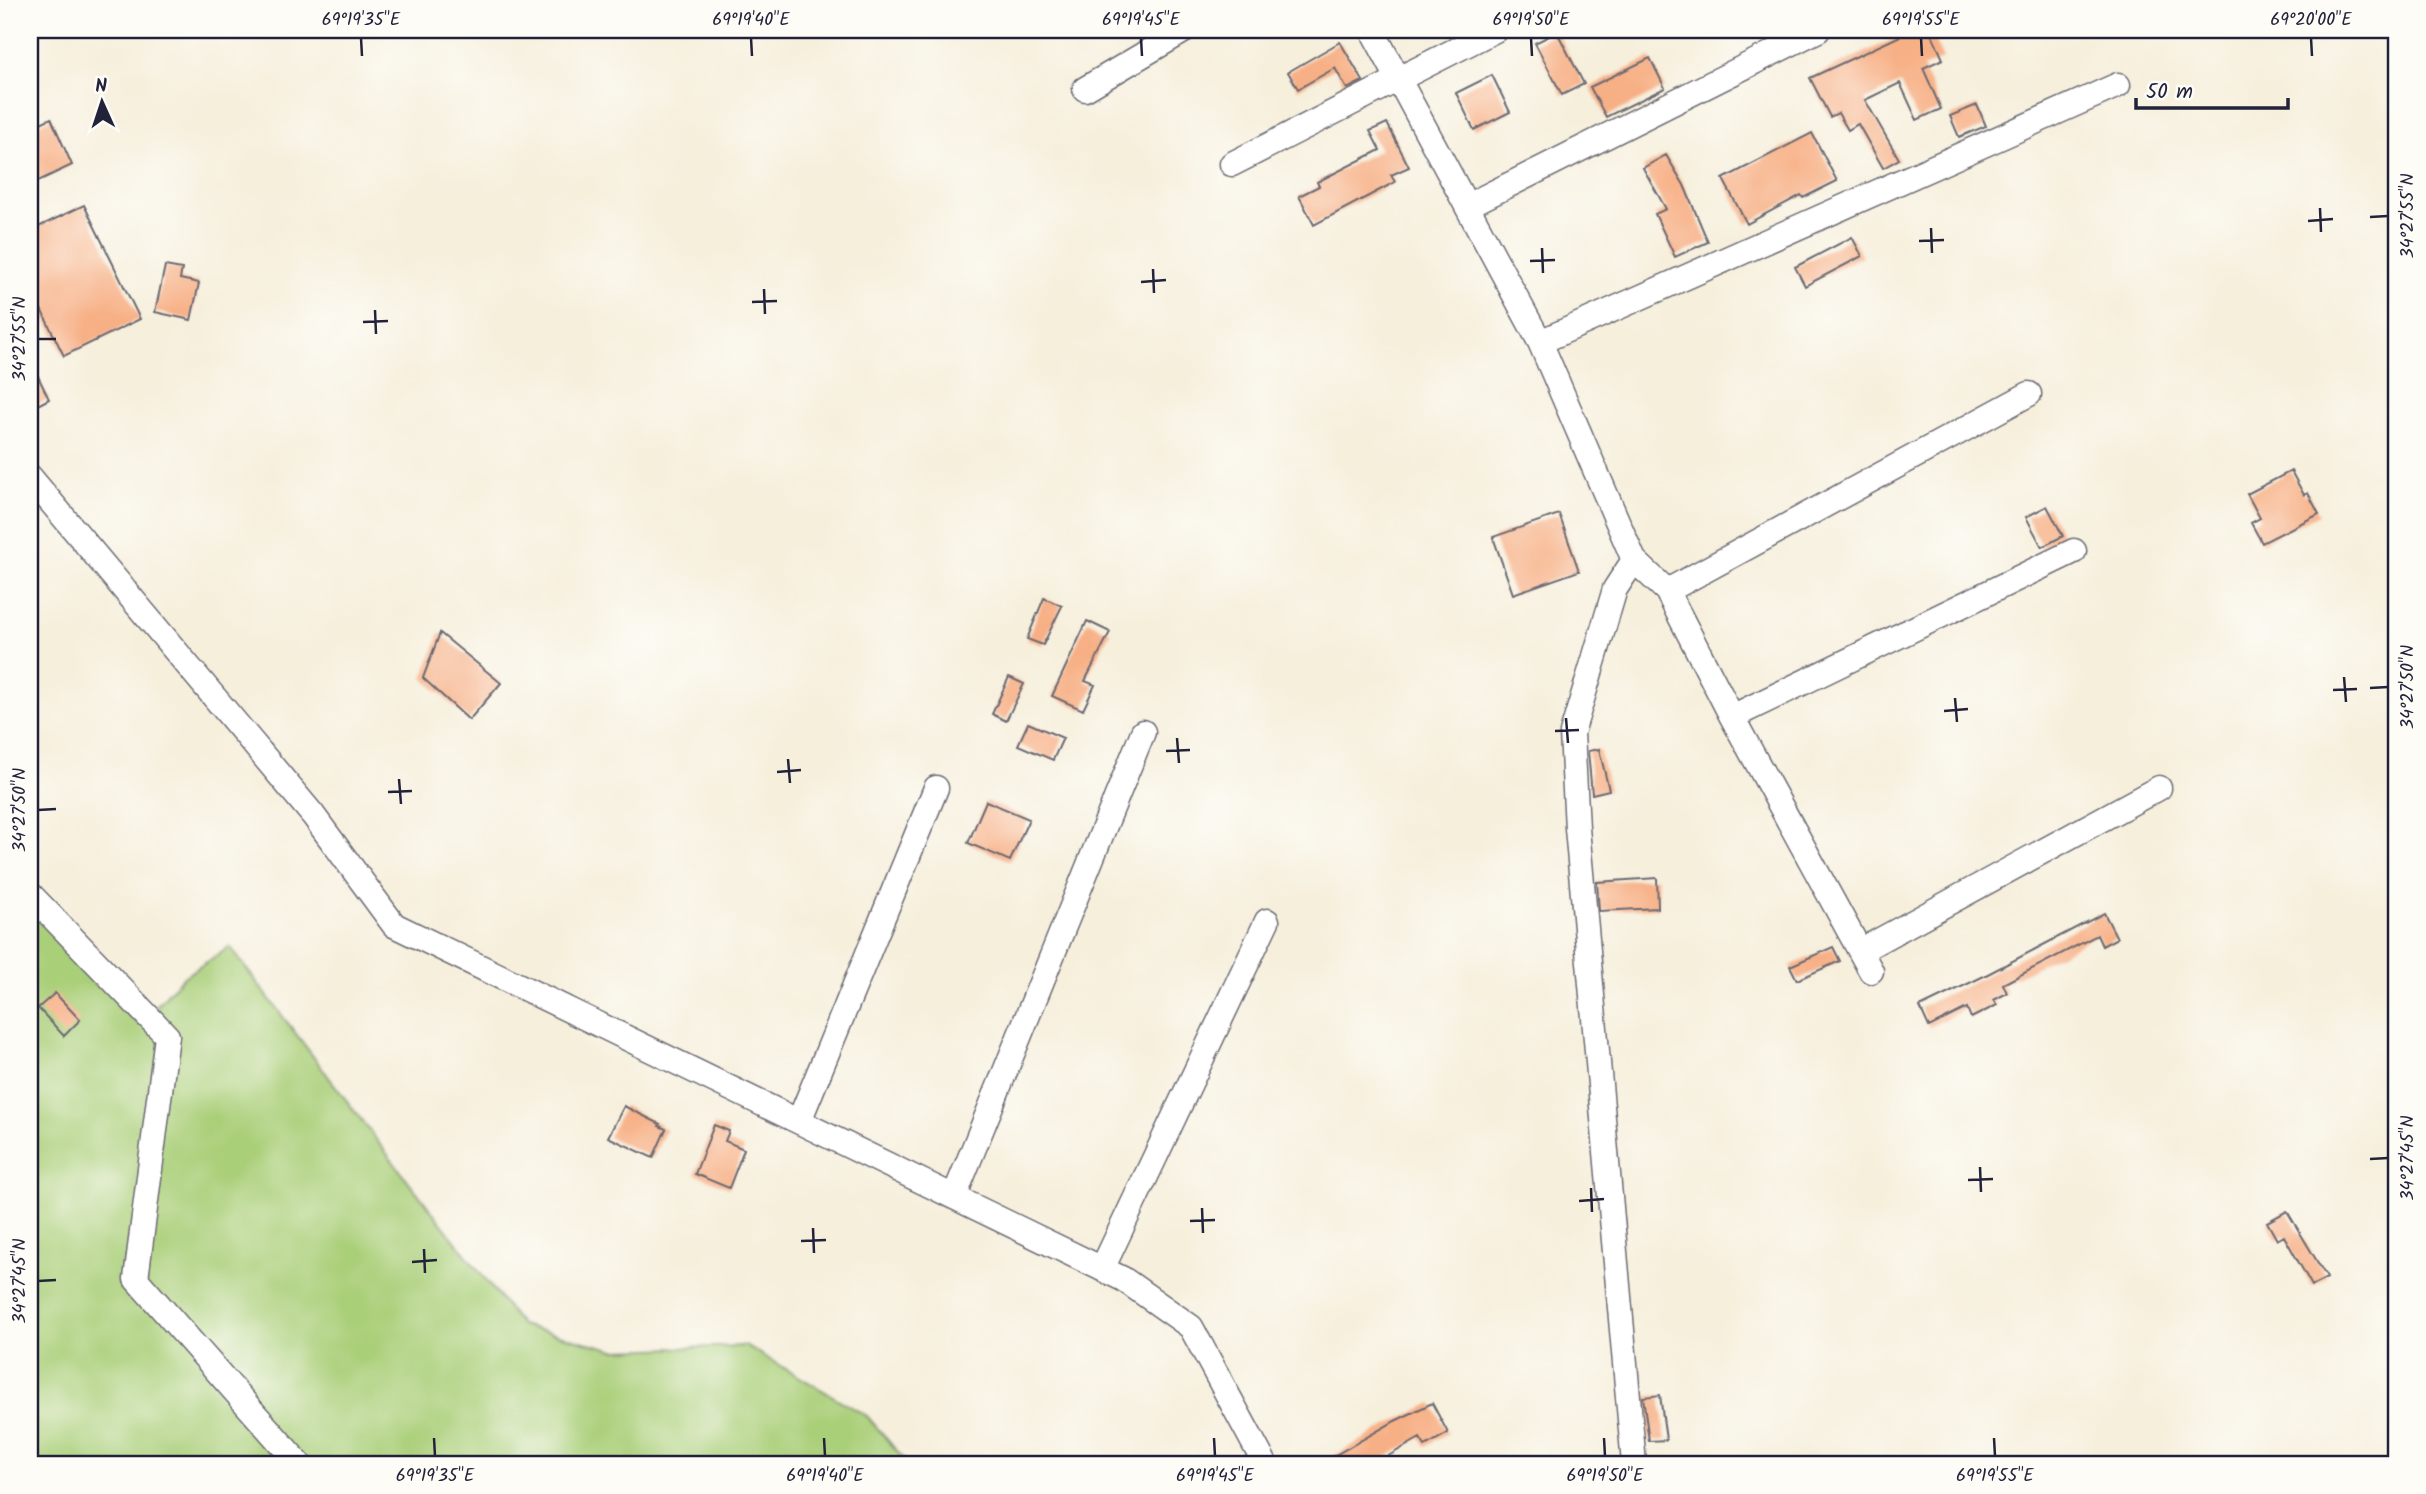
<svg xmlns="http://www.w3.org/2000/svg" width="2426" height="1494" viewBox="0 0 2426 1494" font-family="Kalam,sans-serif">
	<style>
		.green { fill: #aacf79; stroke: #66785a; stroke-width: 2 }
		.building { fill: #f7b086 }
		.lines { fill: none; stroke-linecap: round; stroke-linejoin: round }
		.street-casing { stroke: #6c6a73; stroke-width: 27 }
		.street { stroke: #fff; stroke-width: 24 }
		.ticks { fill: none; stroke: #22223b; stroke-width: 2.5 }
		.neatline { fill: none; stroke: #22223b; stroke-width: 2.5 }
		.ticks-label { font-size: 18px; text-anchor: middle; fill: #22223b }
	</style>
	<rect width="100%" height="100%" fill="#fdfcf7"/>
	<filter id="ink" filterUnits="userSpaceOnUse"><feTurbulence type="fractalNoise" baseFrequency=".0143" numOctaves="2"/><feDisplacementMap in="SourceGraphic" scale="14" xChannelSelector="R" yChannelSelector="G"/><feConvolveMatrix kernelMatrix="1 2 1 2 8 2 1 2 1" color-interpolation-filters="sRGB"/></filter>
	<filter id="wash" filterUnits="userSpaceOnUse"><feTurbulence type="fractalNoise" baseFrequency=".00686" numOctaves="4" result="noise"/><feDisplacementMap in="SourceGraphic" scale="28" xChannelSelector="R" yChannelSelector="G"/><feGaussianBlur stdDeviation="1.57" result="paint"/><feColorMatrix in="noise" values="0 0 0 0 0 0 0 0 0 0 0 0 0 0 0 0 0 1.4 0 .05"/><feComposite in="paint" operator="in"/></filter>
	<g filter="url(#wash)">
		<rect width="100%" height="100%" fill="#f6efdc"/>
		<!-- green -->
		<path class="green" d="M30 904 139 1025 182 978 230 947 391 1159 521 1325 615 1350 746 1346 867 1416 908 1464H30Z"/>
		<g id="blocks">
			<!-- building -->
			<path class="building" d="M1913 30H1930L1943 59 1923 68 1941 109 1917 120 1900 83 1865 100 1899 159 1883 168 1858 124 1848 130 1838 113 1830 117 1810 78Z
				M1557 32 1584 84 1562 95 1535 43Z
				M1340 42 1363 81 1347 89 1335 68 1298 89 1288 72Z
				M1650 58 1665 88 1606 117 1590 87Z
				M1492 75 1510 112 1474 130 1456 93Z
				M1977 105 1986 126 1959 137 1950 116Z
				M51 118 72 165 30 185V128Z
				M1387 123 1409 167 1391 175 1395 182 1314 225 1299 196 1319 186 1317 182 1380 150 1370 131Z
				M1812 133 1837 181 1803 198 1801 195 1747 224 1723 179Z
				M1666 155 1684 185 1708 242 1675 257 1655 214 1666 209 1643 168Z
				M84 205 140 319 64 356 30 287V231Z
				M1852 237 1862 256 1805 286 1795 267Z
				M165 266 182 269 180 279 199 283 191 320 155 312Z
				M30 360 49 399 30 409Z
				M2291 471 2304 495 2308 493 2319 514 2262 543 2251 523 2260 518 2247 494Z
				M2047 506 2063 536 2042 547 2026 517Z
				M1559 514 1579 571 1513 594 1493 537Z
				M1044 598 1062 606 1043 645 1027 639Z
				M1087 621 1110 632 1085 681 1095 685 1083 710 1052 696Z
				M440 633 501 683 469 720 423 678Z
				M1009 677 1024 684 1006 721 992 714Z
				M1028 723 1063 738 1053 760 1018 745Z
				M1599 749 1609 790 1592 794 1588 751Z
				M986 801 1029 819 1010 861 968 843Z
				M1657 878 1658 908 1599 911 1597 882Z
				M2104 913 2117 938 2102 946 2097 935 2003 984 2007 993 1994 1000 1997 1005 1971 1018 1967 1008 1929 1027 1920 1007 1984 976Z
				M1833 947 1840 961 1797 980 1790 966Z
				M55 993 80 1020 64 1036 38 1008Z
				M624 1106 660 1124 659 1126 666 1129 653 1158 608 1137Z
				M714 1125 729 1131 725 1141 744 1149 729 1188 695 1174Z
				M2287 1211 2327 1278 2312 1286 2284 1236 2277 1240 2267 1222Z
				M1660 1395 1666 1440 1649 1441 1643 1397Z
				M1432 1403 1448 1433 1425 1446 1420 1438 1374 1464H1320L1395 1421Z"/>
		</g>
	</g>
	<g filter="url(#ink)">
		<use href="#blocks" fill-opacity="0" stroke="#6c6a73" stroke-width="2"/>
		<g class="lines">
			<!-- street casing -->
			<g class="street-casing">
				<path id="street" d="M1372 30 1540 342 1634 560 1667 591 1732 717 1871 971
					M1085 89 1185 30
					M1232 164 1495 30
					M1467 206 1818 30
					M1540 342 2118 85
					M30 477 313 815 394 925 1123 1279 1191 1327 1265 1464
					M1634 560 1615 589 1572 733 1577 828 1634 1464
					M1667 591 2029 394
					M1732 717 2074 551
					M30 894 167 1036 136 1279 299 1464
					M1860 951 2159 788
					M799 1121 936 788
					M954 1197 1143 732
					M1102 1269 1267 921"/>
			</g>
			<!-- street -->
			<use href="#street" class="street"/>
		</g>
	</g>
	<!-- ticks -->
	<path class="ticks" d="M361 38 362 56M751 38 752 56M1141 38 1142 56M1531 38 1532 56M1921 38 1922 56M2311 38 2312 56M2320 208 2321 232M2370 217 2388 216M2308 221 2333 219M1931 228 1932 253M1919 241 1944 240M1542 248 1543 273M1530 261 1555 260M1153 269 1154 293M1141 282 1166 280M764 289 765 314M752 302 777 301M375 310 376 334M363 322 388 321M38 339H56M2344 677 2346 702M2370 688 2388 687M2333 690 2357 689M1955 698 1957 722M1944 711 1968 709M1566 718 1568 743M1555 731 1579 730M1177 738 1179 763M1166 751 1190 750M788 759 790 783M777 772 801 770M399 779 401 804M388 792 412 791M38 810 56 809M2370 1159 2388 1158M1980 1167 1981 1192M1968 1180 1993 1179M1591 1188 1592 1212M1579 1201 1604 1199M1202 1208 1203 1233M1190 1221 1215 1220M813 1228 814 1253M801 1241 826 1240M424 1249 425 1273M412 1262 437 1260M38 1281 56 1280M434 1438 435 1456M824 1438 825 1456M1214 1438 1215 1456M1604 1438 1605 1456M1994 1438 1995 1456"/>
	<!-- margin -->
	<rect width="2426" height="1494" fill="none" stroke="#fdfcf7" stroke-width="77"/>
	<!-- north arrow -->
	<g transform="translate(102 102) rotate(357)" stroke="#fdfcf7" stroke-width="5" paint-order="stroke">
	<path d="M0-5L12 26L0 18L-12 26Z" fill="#22223b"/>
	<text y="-10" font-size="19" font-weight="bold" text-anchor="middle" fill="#22223b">N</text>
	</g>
	<!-- scale -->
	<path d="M2136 98v10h152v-10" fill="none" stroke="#22223b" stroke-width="3.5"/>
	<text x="2146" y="98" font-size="21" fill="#22223b" stroke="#fdfcf7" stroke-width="5" paint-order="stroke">50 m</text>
	<rect x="38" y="38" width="2350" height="1418" class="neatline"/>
	<g class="ticks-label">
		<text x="361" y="25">69°19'35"E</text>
		<text x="751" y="25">69°19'40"E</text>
		<text x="1141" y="25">69°19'45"E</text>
		<text x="1531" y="25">69°19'50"E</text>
		<text x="1921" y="25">69°19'55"E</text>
		<text x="2311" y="25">69°20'00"E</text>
		<text transform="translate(2407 216) rotate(-90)" y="6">34°27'55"N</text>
		<text transform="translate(19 339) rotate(-90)" y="6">34°27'55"N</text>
		<text transform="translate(2407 687) rotate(-90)" y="6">34°27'50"N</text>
		<text transform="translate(19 810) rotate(-90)" y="6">34°27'50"N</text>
		<text transform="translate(2407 1158) rotate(-90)" y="6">34°27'45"N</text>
		<text transform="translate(19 1281) rotate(-90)" y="6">34°27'45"N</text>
		<text x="435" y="1481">69°19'35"E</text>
		<text x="825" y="1481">69°19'40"E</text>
		<text x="1215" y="1481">69°19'45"E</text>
		<text x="1605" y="1481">69°19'50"E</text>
		<text x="1995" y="1481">69°19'55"E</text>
	</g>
</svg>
